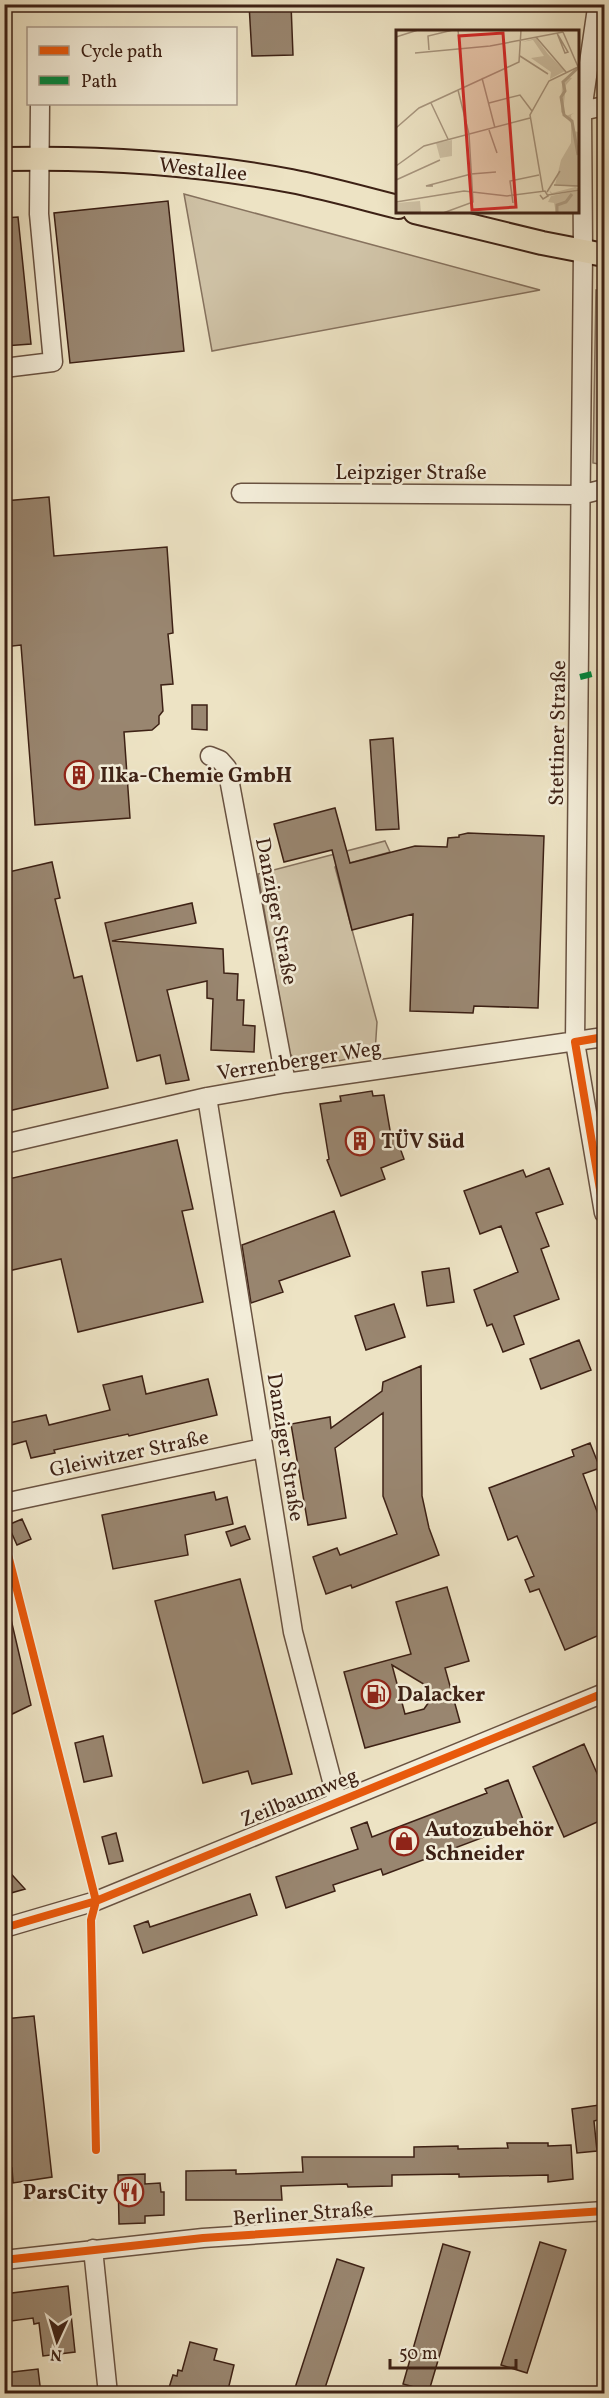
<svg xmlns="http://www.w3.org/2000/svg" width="609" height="2398" viewBox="0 0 609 2398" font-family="Vollkorn,serif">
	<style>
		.green { fill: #cfc2a6; stroke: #86725e; stroke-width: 1.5 }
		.building { fill: #998670; stroke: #3d2115; stroke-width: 1.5; fill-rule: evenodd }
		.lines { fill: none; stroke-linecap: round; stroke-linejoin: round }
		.minor-casing { stroke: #695241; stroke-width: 21 }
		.major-casing { stroke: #3d2115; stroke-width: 26 }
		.minor { stroke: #f3edd9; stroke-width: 18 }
		.major { stroke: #ede3c4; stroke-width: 22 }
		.quiet { stroke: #00873e; stroke-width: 6; stroke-dasharray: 12 6; stroke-linecap: butt }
		.cycleway-casing { stroke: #f3edd9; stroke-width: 11 }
		.cycleway { stroke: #e8590c; stroke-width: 8 }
		.labels { text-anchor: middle; stroke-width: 5; stroke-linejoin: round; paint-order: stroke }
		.street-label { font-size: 21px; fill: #3d2115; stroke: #f3edd9 }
		.poi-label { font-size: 21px; font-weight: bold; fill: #3d2115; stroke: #f3edd9; text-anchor: start }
		.inset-river { fill: none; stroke: #b1a188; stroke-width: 3 }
		.inset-road { fill: none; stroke: #a7957e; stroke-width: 1.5 }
		.view { fill: #d62828; fill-opacity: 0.15; stroke: #d62828; stroke-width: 3 }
		.inset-edge { fill: none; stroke: #3d2115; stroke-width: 3 }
	</style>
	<rect width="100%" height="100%" fill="#ede3c4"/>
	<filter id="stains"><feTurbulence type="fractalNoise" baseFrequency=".00333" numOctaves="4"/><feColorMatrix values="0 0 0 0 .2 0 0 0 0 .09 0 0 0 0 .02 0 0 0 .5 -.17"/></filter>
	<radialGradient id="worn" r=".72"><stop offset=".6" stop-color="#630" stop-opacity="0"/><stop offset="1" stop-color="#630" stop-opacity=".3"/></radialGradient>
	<!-- green -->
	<path class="green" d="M184 194 540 290 212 351Z
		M596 290 604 291V465L593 463Z
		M385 841 390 852 335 867 377 1022 375 1053 311 1067 298 1062 289 1053 258 874Z"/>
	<!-- building -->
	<path class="building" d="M249 4H291L293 55 252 56Z
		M168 201 184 351 70 363 54 213Z
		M18 217 31 344 4 346V218Z
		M49 497 54 556 167 547 173 633 168 634 173 684 161 685 163 711 159 716V724L152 730 124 732 130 818 35 825 21 645 4 647V501Z
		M192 705H207V730L192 729Z
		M393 738 399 829 376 830 370 740Z
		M335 808 350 863 415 846 447 847 448 838 459 837V835L468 833 544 836 538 1008 474 1006 473 1013 410 1011 413 914 352 930 332 850 284 862 274 824Z
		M52 862 60 898 55 899 74 978 82 976 108 1088 4 1112V873Z
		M192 903 196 923 112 941 223 949 224 973 238 974 237 1000H244L243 1025 255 1026 254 1052 211 1050 213 999 207 998V981L167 990 189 1080 166 1084 160 1055 137 1061 105 923Z
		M372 1091 373 1096 384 1095 391 1136 395 1134 404 1159 381 1168 385 1179 341 1196 327 1160 329 1159 320 1104 341 1101 340 1096Z
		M177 1140 193 1209 182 1211 203 1302 78 1332 61 1259 4 1272V1180Z
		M549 1168 563 1204 536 1213 549 1246 541 1249 559 1299 514 1316 524 1344 503 1352 492 1324 487 1326 474 1290 518 1272 501 1226 480 1234 464 1191 523 1170 526 1177Z
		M334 1211 350 1256 279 1281 283 1292 251 1303 242 1245Z
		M449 1268 454 1302 427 1306 422 1272Z
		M394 1304 405 1337 366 1350 355 1316Z
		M579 1340 591 1370 541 1389 530 1359Z
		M421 1366 422 1496 429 1528 439 1555 352 1588 351 1585 326 1594 313 1557 337 1548 340 1555 397 1534 383 1496V1413L335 1448 346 1518 308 1525 291 1424 330 1417 331 1428 382 1391 383 1382Z
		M142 1376 146 1394 208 1379 217 1415 129 1436 128 1434 54 1450 55 1453 31 1458 26 1441 11 1445 9 1439 4 1440V1424L46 1415 49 1425 110 1410 103 1385Z
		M590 1443 600 1468 583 1474 598 1514 604 1511V1633L565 1650 539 1589 530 1592 525 1580 534 1576 517 1536 508 1540 489 1488 574 1456 572 1450Z
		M214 1492 216 1500 227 1497 233 1524 185 1535 188 1555 113 1569 102 1515Z
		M22 1519 31 1539 17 1545 8 1525Z
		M245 1526 250 1539 231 1546 226 1532Z
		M240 1579 292 1774 252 1784 248 1771 203 1783 155 1601Z
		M447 1587 469 1661 445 1668 460 1722 365 1748 344 1672 411 1654 396 1602ZM392 1665 427 1686 431 1699 424 1709 405 1714Z
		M4 1615H10L31 1705 4 1718Z
		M103 1736 112 1776 84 1782 75 1743Z
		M584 1744 604 1789V1819L564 1837 533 1767Z
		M508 1780 524 1822 383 1875 381 1869 333 1885 335 1891 286 1908 276 1877 358 1849 351 1828 367 1822 372 1837 487 1793 485 1789Z
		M116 1833 123 1861 109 1864 102 1837Z
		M4 1866 25 1889 4 1895Z
		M250 1894 257 1915 143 1953 134 1926 148 1921 150 1927Z
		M34 2016 52 2177 13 2183 12 2168 4 2169V2019Z
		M599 2105 601 2119 594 2121 597 2151 577 2153 572 2109Z
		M507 2143H548V2146L571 2145 573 2179 548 2182V2175L459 2177V2174L392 2175V2186L348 2187 347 2184 281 2186 282 2200H186V2171L236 2170V2174L303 2172 302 2157H414V2147L458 2146V2149L508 2148Z
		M145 2174V2184L160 2183 161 2192H164V2215L145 2216V2223L119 2224 118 2175Z
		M540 2242 566 2250 527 2373 501 2365Z
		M443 2244 470 2252 429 2391 403 2384Z
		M337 2259 364 2268 347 2321 323 2394H293Z
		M68 2286 75 2352 43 2356 39 2323 34 2324 33 2318 4 2322V2294Z
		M190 2342 217 2349 214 2360 234 2365 227 2394H179L168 2391 173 2375 177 2376 178 2370 182 2371Z
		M38 2369 41 2394H4V2373Z"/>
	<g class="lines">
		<!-- minor casing -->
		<g class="minor-casing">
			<path id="minor" d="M604 106 582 111 583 252 575 1042 604 1213
				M582 111 597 8
				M4 368 53 362 39 214 40 104
				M241 493 580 495 604 489
				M210 756 220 760 227 768 286 1083
				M207 1097 293 1632 337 1800
				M4 1144 207 1097 286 1083 604 1037
				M4 1503 263 1448
				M4 1928 96 1901 604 1693
				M93 2249 108 2394
				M4 2260 203 2238 604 2211"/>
		</g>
		<!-- major casing -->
		<g class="major-casing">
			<path id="major" d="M4 159C100 157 197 163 291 181 327 188 362 198 398 207
				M415 212 542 243 604 255"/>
		</g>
		<!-- minor -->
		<use href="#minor" class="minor"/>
		<!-- major -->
		<use href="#major" class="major"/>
		<!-- quiet -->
		<path class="quiet" d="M580 677 604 671"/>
		<!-- cycleway casing -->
		<g class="cycleway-casing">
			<path id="cycleway" d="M604 1037 575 1042 604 1213
				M4 1539 96 1901 91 1920 96 2150
				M4 1928 96 1901 604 1693
				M4 2260 203 2238 604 2211"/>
		</g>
		<!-- cycleway -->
		<use href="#cycleway" class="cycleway"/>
	</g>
	<!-- icons -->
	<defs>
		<g id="building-ring" transform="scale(1.5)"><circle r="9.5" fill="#f3edd9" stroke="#8f2418" stroke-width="1.5"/><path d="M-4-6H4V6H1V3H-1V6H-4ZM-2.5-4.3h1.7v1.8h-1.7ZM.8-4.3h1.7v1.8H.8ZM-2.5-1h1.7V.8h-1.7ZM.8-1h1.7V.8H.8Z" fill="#8f2418"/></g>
		<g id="fuel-ring" transform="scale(1.5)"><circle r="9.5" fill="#f3edd9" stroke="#8f2418" stroke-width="1.5"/><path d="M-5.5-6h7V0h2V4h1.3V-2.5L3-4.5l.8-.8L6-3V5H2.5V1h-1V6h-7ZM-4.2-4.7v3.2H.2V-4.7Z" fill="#8f2418"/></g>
		<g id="shop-ring" transform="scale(1.5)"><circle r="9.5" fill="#f3edd9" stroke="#8f2418" stroke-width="1.5"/><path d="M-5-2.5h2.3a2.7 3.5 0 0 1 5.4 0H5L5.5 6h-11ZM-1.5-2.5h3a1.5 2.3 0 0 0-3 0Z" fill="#8f2418"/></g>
		<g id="restaurant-ring" transform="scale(1.5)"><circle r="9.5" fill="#f3edd9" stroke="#8f2418" stroke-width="1.5"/><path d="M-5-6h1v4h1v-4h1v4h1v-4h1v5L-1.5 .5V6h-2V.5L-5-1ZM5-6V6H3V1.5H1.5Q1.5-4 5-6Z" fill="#8f2418"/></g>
	</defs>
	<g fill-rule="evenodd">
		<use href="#building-ring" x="79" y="775"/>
		<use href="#building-ring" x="360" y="1141"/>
		<use href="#fuel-ring" x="376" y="1694"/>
		<use href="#shop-ring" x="404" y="1841"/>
		<use href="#restaurant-ring" x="129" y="2192"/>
	</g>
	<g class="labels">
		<!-- street labels -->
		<g class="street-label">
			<text transform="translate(203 169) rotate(6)" y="7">Westallee</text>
			<text x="411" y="479">Leipziger Straße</text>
			<text transform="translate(557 733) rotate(-89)" y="7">Stettiner Straße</text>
			<text transform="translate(277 911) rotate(79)" y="7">Danziger Straße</text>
			<text transform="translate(299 1060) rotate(-9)" y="7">Verrenberger Weg</text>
			<text transform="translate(286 1447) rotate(81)" y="7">Danziger Straße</text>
			<text transform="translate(129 1453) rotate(-12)" y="7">Gleiwitzer Straße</text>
			<text transform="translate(299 1797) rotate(-22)" y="7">Zeilbaumweg</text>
			<text transform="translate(303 2213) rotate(-4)" y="7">Berliner Straße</text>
		</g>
		<!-- poi labels -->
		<g class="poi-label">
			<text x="100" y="782">Ilka-Chemie GmbH</text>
			<text x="381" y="1148">TÜV Süd</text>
			<text x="397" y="1701">Dalacker</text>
			<text x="425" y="1836">Autozubehör<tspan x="425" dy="24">Schneider</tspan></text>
			<text x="108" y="2199" text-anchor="end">ParsCity</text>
		</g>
	</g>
	<!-- overview -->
	<g transform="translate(396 30)">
		<rect width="183" height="183" fill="#ede3c4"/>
		<path d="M140 8 152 24 169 41 154 49 155 42 135 28 148 26 137 10 126 12ZM172 47 176 48 170 55 167 82 170 86 178 83 175 85 177 101 183 102V156L180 157 183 159 155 164 153 160 156 163 179 157 159 155 165 130 175 113V93L165 82 166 54ZM56 110V126L44 128 40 113ZM183 160V183H160L158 173 152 172 155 166ZM24 171 25 183H0V173Z" fill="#cfc2a6"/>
		<path class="inset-river" d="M182 125 176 91 168 85 165 67 169 61 167 52 182 38M161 183V175L170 172 176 164"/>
		<path class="inset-road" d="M62 0 64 19M167 2 183 39M161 3 169 23 172 22 162 5M0 7 22 0M140 7 170 42M33 20 32 6 57 0M19 23 94 16 167 2M124 26 152 44M86 48 99 98M35 73 52 109M93 73 124 65 136 81M0 98 23 78 123 32 125 0M93 100 101 123M0 136 28 116 134 88M0 150 44 130M158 155 183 156M37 156H30L75 144 100 142M147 161 134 85 153 51 182 37M151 162 164 141M152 165 183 160M0 172 68 161 111 166 149 161 152 166 147 169 144 165M117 173 114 151 143 145M47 183 77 172 73 104 62 60"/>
		<path class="view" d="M107 3 120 177 76 180 63 6Z"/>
		<rect width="183" height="183" class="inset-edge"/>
	</g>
	<!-- margin -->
	<rect width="609" height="2398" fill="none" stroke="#ede3c4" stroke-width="24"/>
	<rect x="6" y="6" width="597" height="2386" fill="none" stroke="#3d2115" stroke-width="3"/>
	<rect x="12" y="12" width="585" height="2374" fill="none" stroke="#3d2115" stroke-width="1.5"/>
	<!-- legend -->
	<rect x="27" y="27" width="210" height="78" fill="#f3edd9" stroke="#aa9b8b" stroke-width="1.5"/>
	<rect x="39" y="46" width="30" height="9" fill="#e8590c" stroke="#aa9b8b" stroke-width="1.5"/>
	<text x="81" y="57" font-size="18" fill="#3d2115">Cycle path</text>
	<rect x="39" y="76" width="30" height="9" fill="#00873e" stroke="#aa9b8b" stroke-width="1.5"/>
	<text x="81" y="87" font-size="18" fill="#3d2115">Path</text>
	<!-- north arrow -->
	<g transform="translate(57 2341) rotate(184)" stroke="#f3edd9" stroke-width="4.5" paint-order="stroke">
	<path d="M0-4.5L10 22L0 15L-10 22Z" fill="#3d2115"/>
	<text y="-9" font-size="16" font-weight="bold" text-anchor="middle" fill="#3d2115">N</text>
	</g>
	<!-- scale -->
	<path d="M390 2359v9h126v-9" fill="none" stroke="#3d2115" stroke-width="3"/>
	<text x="399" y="2359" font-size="18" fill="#3d2115" stroke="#f3edd9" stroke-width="4.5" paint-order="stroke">50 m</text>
	<rect width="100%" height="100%" filter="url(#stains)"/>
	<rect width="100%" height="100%" fill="url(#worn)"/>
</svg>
